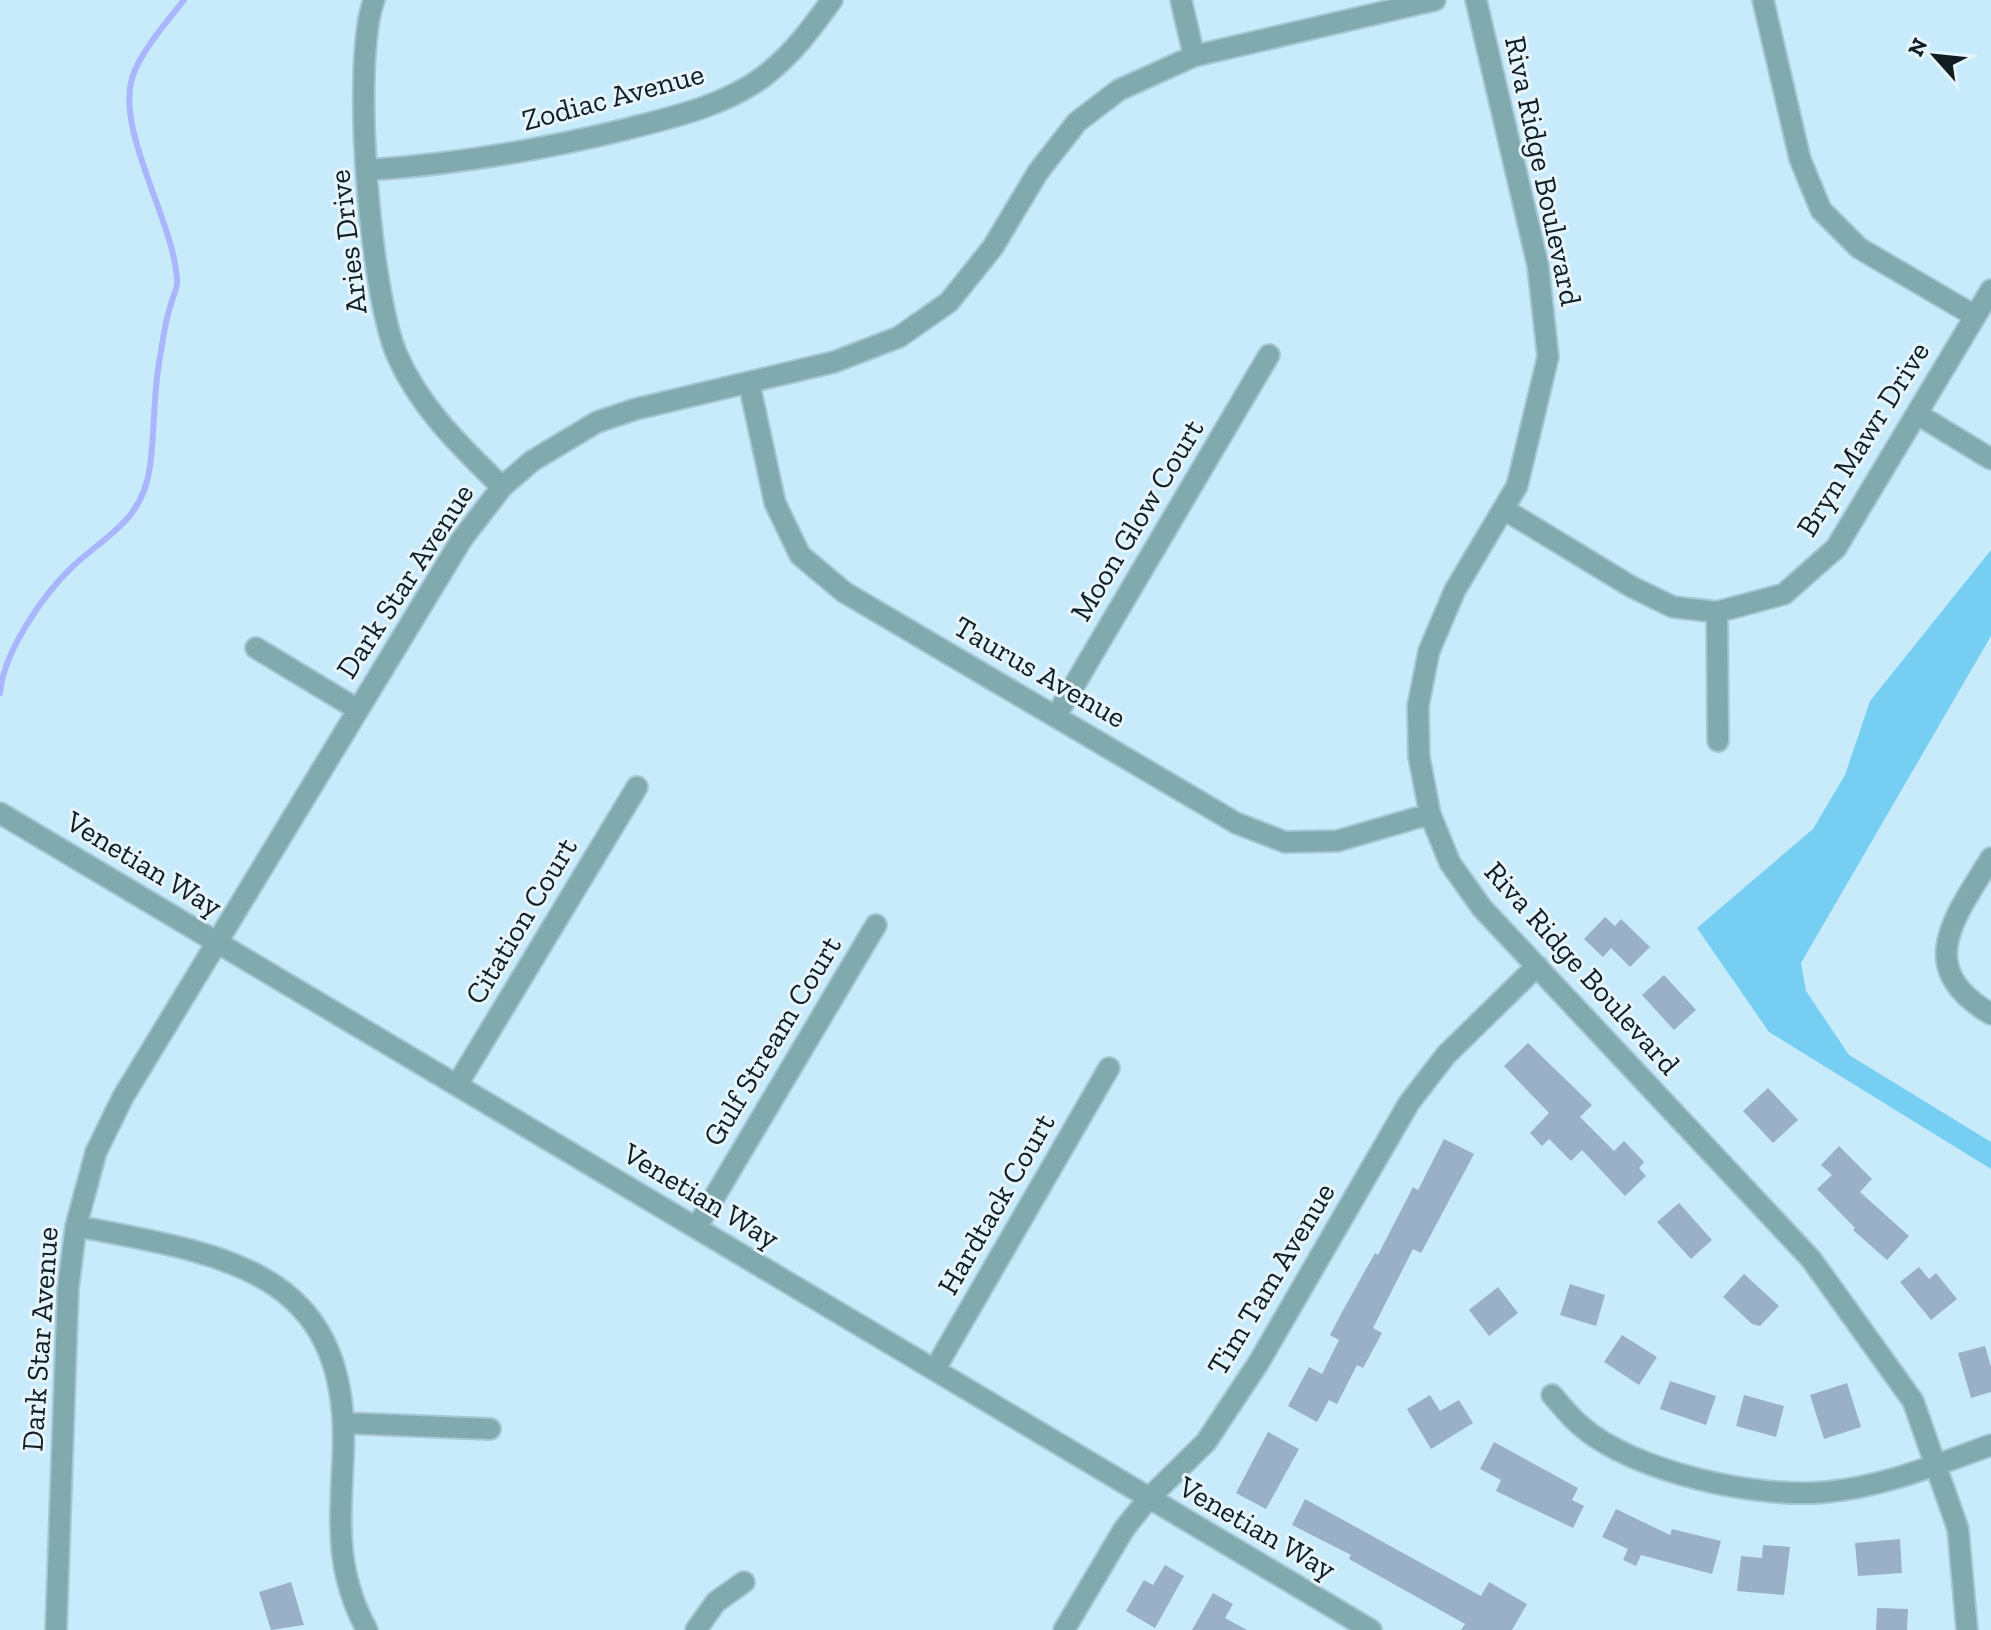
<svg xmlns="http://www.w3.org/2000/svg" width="1991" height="1630" viewBox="0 0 1991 1630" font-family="'Zilla Slab',serif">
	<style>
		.green { fill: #76cff3 }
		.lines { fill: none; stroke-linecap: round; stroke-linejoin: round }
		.stream { stroke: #aab6fc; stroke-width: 6 }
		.building { fill: #9ab0c9 }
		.street-casing { stroke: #a6c6d4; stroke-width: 24 }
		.street { stroke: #80aaad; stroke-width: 20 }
		.labels { text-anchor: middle; stroke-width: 6; stroke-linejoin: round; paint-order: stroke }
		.street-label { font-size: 30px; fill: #101d23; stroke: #e6f4fb }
	</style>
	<rect width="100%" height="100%" fill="#c7ebfb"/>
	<!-- green -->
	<path class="green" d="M1991 550V636L1801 963 1806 991 1849 1055 1991 1142V1169L1769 1032 1697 928 1813 829 1845 775 1870 701Z"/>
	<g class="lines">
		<!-- stream -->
		<path class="stream" d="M0 693C3 653 43 595 71 568 107 534 143 521 150 466 155 430 153 394 160 357 163 340 165 321 171 304 173 296 178 288 177 281 175 220 110 124 135 70 147 44 167 22 184 0"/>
	</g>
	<!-- building -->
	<path class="building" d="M1605 917 1615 926 1621 919 1650 947 1630 967 1611 948 1603 957 1584 939Z
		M1664 975 1696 1010 1674 1030 1642 995Z
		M1528 1043 1592 1105 1580 1117 1614 1151 1624 1141 1644 1162 1639 1168 1646 1176 1625 1196 1582 1150 1571 1161 1549 1139 1542 1146 1530 1133 1549 1113 1504 1066Z
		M1768 1088 1798 1120 1773 1143 1743 1111Z
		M1444 1139 1474 1154 1421 1253 1413 1249 1373 1328 1382 1333 1363 1368 1357 1365 1337 1404 1329 1400 1317 1422 1288 1406 1309 1367 1322 1374 1339 1340 1330 1335 1342 1312 1375 1253 1378 1255 1413 1187 1418 1190Z
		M1839 1146 1872 1179 1860 1192 1909 1236 1887 1260 1853 1230 1855 1228 1817 1189 1832 1175 1821 1165Z
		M1679 1203 1712 1240 1691 1259 1657 1222Z
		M1919 1267 1929 1279 1936 1273 1957 1299 1931 1320 1900 1282Z
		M1744 1274 1779 1306 1760 1326 1752 1324 1723 1297Z
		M1570 1284 1605 1295 1596 1326 1560 1315Z
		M1498 1287 1518 1313 1489 1336 1469 1310Z
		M1622 1335 1657 1357 1639 1385 1604 1362Z
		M1985 1346 1991 1367V1392L1971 1398 1958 1353Z
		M1670 1381 1716 1396 1706 1425 1660 1409Z
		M1847 1383 1861 1427 1824 1439 1810 1395Z
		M1430 1395 1440 1411 1459 1400 1473 1423 1431 1449 1407 1409Z
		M1744 1395 1784 1406 1776 1437 1736 1426Z
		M1268 1432 1299 1449 1266 1509 1236 1493Z
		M1494 1442 1578 1488 1572 1500 1584 1506 1573 1528 1496 1491 1501 1480 1480 1469Z
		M1305 1499 1481 1596 1489 1582 1527 1604 1512 1630H1461L1465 1624 1349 1559 1351 1555 1292 1525Z
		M1616 1509 1670 1535 1672 1529 1721 1541 1712 1574 1641 1555 1636 1566 1623 1560 1628 1549 1602 1537Z
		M1900 1539 1902 1573 1858 1576 1855 1543Z
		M1763 1545 1790 1547 1784 1595 1737 1591 1741 1556 1762 1558Z
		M1165 1565 1184 1576 1155 1628 1126 1611 1144 1580 1153 1585Z
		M291 1582 304 1625 271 1630 259 1592Z
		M1213 1593 1233 1604 1225 1618 1247 1630H1192Z
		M1877 1608 1908 1609 1907 1630H1876Z"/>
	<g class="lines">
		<!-- street casing -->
		<g class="street-casing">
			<path id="street" d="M374 0C351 62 370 293 397 355 420 408 462 448 502 487
				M1181 0 1194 56
				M1476 0 1538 266 1548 357 1517 486 1455 590 1429 651 1418 706 1419 757 1430 814 1450 863 1482 908 1811 1259 1913 1401 1958 1529 1967 1630
				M1763 0 1800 159 1821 210 1859 248 1975 316
				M369 170C458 164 541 150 627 129 673 117 724 106 763 77 792 55 811 29 832 0
				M749 383 775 503 800 555 844 592 1236 823 1285 842 1337 841 1430 814
				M1917 414 1991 459
				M1505 510 1632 587 1673 607 1717 612 1784 594 1836 548 1991 290
				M1717 612 1718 741
				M256 648 357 709
				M1056 716 1269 355
				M0 813 1371 1630
				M1991 858C1955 917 1912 968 1991 1014
				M457 1085 637 787
				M76 1226C226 1255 353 1269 343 1459 340 1524 335 1571 367 1630
				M696 1228 876 925
				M935 1369 1109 1068
				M1552 1395C1561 1405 1570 1417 1581 1426 1633 1472 1758 1499 1826 1492 1883 1487 1938 1464 1991 1445
				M345 1423 490 1429
				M56 1630 68 1288 76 1226 96 1152 123 1097 462 539 502 487 532 461 597 422 636 409 834 362 899 337 949 302 993 247 1038 172 1077 122 1119 90 1194 56 1435 0
				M696 1630 716 1602 744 1582
				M1064 1630 1124 1529 1148 1499 1206 1442 1259 1362 1409 1103 1446 1055 1537 966"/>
		</g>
		<!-- street -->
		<use href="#street" class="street"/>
	</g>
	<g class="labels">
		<!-- street labels -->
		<g class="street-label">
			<text transform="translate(613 97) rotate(-15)" y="10">Zodiac Avenue</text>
			<text transform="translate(1543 171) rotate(78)" y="10">Riva Ridge Boulevard</text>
			<text transform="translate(348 242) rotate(-97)" y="10">Aries Drive</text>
			<text transform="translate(1863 439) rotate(-58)" y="10">Bryn Mawr Drive</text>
			<text transform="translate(1137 520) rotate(-59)" y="10">Moon Glow Court</text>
			<text transform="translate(405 581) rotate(-57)" y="10">Dark Star Avenue</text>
			<text transform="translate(1040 672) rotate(30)" y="10">Taurus Avenue</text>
			<text transform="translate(144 864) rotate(31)" y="10">Venetian Way</text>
			<text transform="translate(521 921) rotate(-59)" y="10">Citation Court</text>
			<text transform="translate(1582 968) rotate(48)" y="10">Riva Ridge Boulevard</text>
			<text transform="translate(772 1041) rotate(-59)" y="10">Gulf Stream Court</text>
			<text transform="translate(701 1196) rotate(31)" y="10">Venetian Way</text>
			<text transform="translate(996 1204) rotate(-60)" y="10">Hardtack Court</text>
			<text transform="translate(1271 1279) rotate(-59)" y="10">Tim Tam Avenue</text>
			<text transform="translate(40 1339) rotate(-86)" y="10">Dark Star Avenue</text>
			<text transform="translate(1257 1528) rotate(30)" y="10">Venetian Way</text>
		</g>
	</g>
	<!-- north arrow -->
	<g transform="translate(1935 56) rotate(297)" stroke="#e6f4fb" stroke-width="6" paint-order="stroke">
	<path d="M0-6L14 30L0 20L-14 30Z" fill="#101d23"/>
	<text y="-12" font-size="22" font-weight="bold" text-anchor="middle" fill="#101d23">N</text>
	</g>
</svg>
